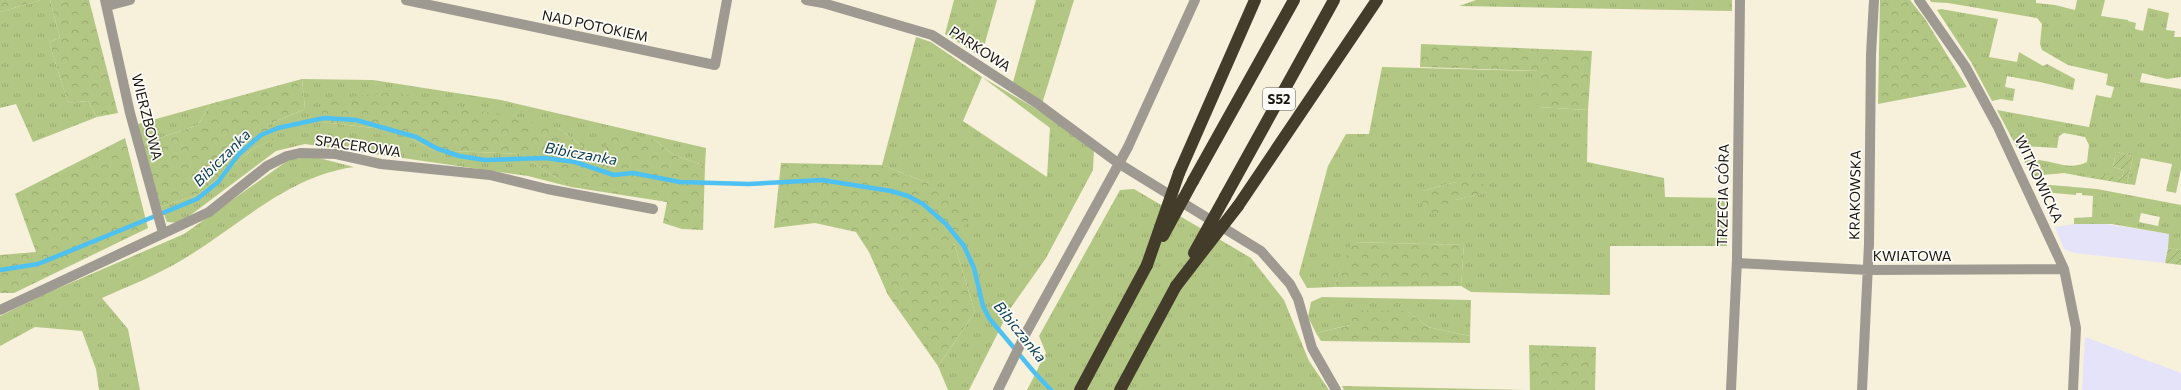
<svg xmlns="http://www.w3.org/2000/svg" width="2181" height="390" viewBox="0 0 2181 390" font-family="Commissioner,sans-serif">
	<style>
		.commercial { fill: #e5e3fa }
		.grass { fill: url(#grass-tufts); fill-rule: evenodd }
		.forest { fill: url(#forest-crowns) }
		.garden { fill: url(#garden-furrows) }
		.lines { fill: none; stroke-linecap: round; stroke-linejoin: round }
		.stream { stroke: #4dc1f1; stroke-width: 4.5 }
		.minor { stroke: #9e9a91; stroke-width: 10 }
		.highway { stroke: #433c2b; stroke-width: 12 }
		.highway-bridge { stroke: #433c2b; stroke-width: 12 }
		.labels { text-anchor: middle; stroke-width: 3.5; stroke-linejoin: round; paint-order: stroke }
		.shield { fill: #fffdf9; stroke: #5d5b54; stroke-width: 1 }
		.shield-label { font-size: 13px; font-weight: bold; fill: #18150e }
		.street-label { font-size: 14px; fill: #18150e; stroke: #fffdf9 }
		.water-label { font-size: 15px; font-style: italic; fill: #063b4f; stroke: #fffdf9 }
	</style>
	<defs>
		<pattern id="grass-tufts" width="24" height="20" patternUnits="userSpaceOnUse"><rect width="24" height="20" fill="#b3c784"/><path d="M3 7l-1-3M5 7V3M7 7l1-3M15 17l-1-3M17 17v-4M19 17l1-3" fill="none" stroke="#99aa71"/></pattern>
		<pattern id="forest-crowns" width="20" height="18" patternUnits="userSpaceOnUse"><rect width="20" height="18" fill="#b3c784"/><path d="M2 6a3 3 0 1 1 6 0M12 15a3 3 0 1 1 6 0" fill="none" stroke="#99aa71"/></pattern>
		<pattern id="garden-furrows" width="10" height="10" patternUnits="userSpaceOnUse"><rect width="10" height="10" fill="#b3c784"/><path d="M-1 1l2-2M0 10L10 0M9 11l2-2" fill="none" stroke="#99aa71"/></pattern>
	</defs>
	<rect width="100%" height="100%" fill="#f7f0db"/>
	<!-- commercial -->
	<path class="commercial" d="M2074 224H2106L2170 234 2165 263 2074 253 2064 249 2055 227Z
		M2085 337 2181 373V390H2082Z"/>
	<!-- grass -->
	<path class="grass" d="M41 0H50L60 38 49 42 68 103 88 101 97 117 33 142 16 104 0 108V12Z
		M954 0H997L981 57 945 34Z
		M1036 0H1074L1042 104 1013 82Z
		M1476 0H1732V11L1459 6Z
		M1930 0H2036V3L2055 5 2075 10 2077 0H2105L2101 16 2128 20V21L2136 23 2135 29 2143 31 2148 8 2169 13 2166 30 2175 31 2174 37H2181V77L2167 79 2142 73 2140 82 2181 89V169L2176 193 2166 191 2172 164 2141 158 2135 185 2127 184 2133 156 2116 152 2113 167 2124 170 2122 178 2103 175 2085 177 2064 173 2043 175 2033 178 2024 161C2047 155 2065 173 2087 162L2089 145 2085 137 2064 133 2059 136 2057 148 2024 146 2017 148 1997 110 2089 127 2096 95 2111 98 2114 87 2106 85 2108 74 2068 65 2042 50 2040 44 2042 24 2037 18 1948 3 1931 2Z
		M1941 9 1998 19 1989 57 2017 62 2019 52 2043 66 2047 64 2075 79 2073 90 2040 82 2007 76 2005 87 2015 89 2013 101 2001 99 1992 101 1971 62 1937 10Z
		M916 37 931 42 982 77 1050 117 1094 149 1093 170 1046 258 1010 309 969 390H948L938 366 975 312 954 243 928 183 882 165ZM982 77 1050 128 1047 177 963 121Z
		M1382 67 1538 71 1539 107 1588 110 1587 162 1664 178 1665 197 1728 198 1727 246H1610V295L1471 292 1461 286 1464 245 1353 242 1334 287 1307 288 1299 274 1328 166 1346 134H1369ZM1456 182 1488 192 1455 200 1422 191Z
		M302 79 373 80 501 100 706 148 705 166 674 155 652 138 603 157 587 150 558 128 322 122 400 131 431 150 519 154 571 187 528 176 305 144 276 151 180 223 167 222 161 207 199 194 254 148 272 140 267 125 305 109Z
		M210 104 198 125 142 144 138 124Z
		M315 157 354 167C287 176 238 227 182 260 157 275 129 286 102 298L128 329 140 390H99L96 369 82 331 35 327 0 346V316L45 294 184 234 290 159Z
		M2050 185 2097 189 2181 205V250L2168 248 2169 234 2112 224H2074V218L2092 217 2093 196 2082 195V193H2076V195L2043 192V186ZM2141 213 2160 217 2158 226 2139 222Z
		M1134 189 1251 258 1284 300 1309 361 1329 390H1027L1046 353 1039 336 1120 190Z
		M1322 297 1471 300 1470 336 1428 327 1407 311 1316 333 1308 317 1311 302Z
		M1342 386 1529 390H1532H1344Z"/>
	<!-- forest -->
	<path class="forest" d="M0 0H41L0 12Z
		M50 0H89L118 113 97 117 88 101 68 103 49 42 60 38Z
		M1880 0H1910L1925 19 1967 87 1878 104Z
		M1421 44 1592 51 1588 110 1538 107V71L1420 67Z
		M302 79 305 109 267 125 273 140 254 148 199 194 161 207 142 144 198 125 210 104Z
		M395 92 558 128 587 150 603 157 611 132 652 138 674 155 705 166 703 230 682 229 663 223 667 202 571 187 519 154 431 150 400 131 322 122 321 112 331 99Z
		M125 138 148 228 14 293H0V255L36 252 15 194Z
		M781 163 882 165 928 183 969 219 954 243 975 312 938 366 888 295 869 252 856 232 815 223 774 228Z
		M1463 172 1474 174 1489 192 1455 200 1444 214 1423 213 1422 191 1456 182Z
		M1352 242 1464 245 1461 286 1334 287Z
		M1356 310 1407 311 1428 327 1470 336V343L1321 341 1316 333 1350 325Z
		M1529 345 1596 347 1595 390H1530Z"/>
	<!-- garden -->
	<path class="garden" d="M2116 152 2133 156 2127 184 2085 177 2103 174 2122 178 2124 170 2113 167Z
		M2168 248 2181 250V265L2165 263Z"/>
	<g class="lines">
		<!-- stream -->
		<path class="stream" d="M0 270 38 264 197 199 218 182 239 154 261 135 278 128 324 118 356 120 416 137 436 148 459 156 485 160 545 158 575 162 614 175 633 173 680 182 749 184 822 180 891 191 908 196 923 204 946 224 964 246 974 268 983 306 989 318 1034 372 1051 390"/>
		<!-- minor -->
		<path class="minor" d="M105 0 130 113 163 233
			M406 0 715 65 727 0
			M806 0 823 3 932 35 1038 104 1118 163 1261 251 1290 284 1298 299 1312 348 1336 390
			M1919 0 1965 66 1997 125 2064 269 2076 328 2073 390
			M107 6 130 0
			M1737 263 1868 270 2064 269
			M0 310 209 212 267 166 287 156 300 153 336 154 381 164 490 175 547 189 653 209
			M998 390 1026 333 1128 147 1195 0
			M1731 390 1737 259 1740 0
			M1862 390 1869 244 1871 54 1874 0"/>
		<!-- highway -->
		<path class="highway" d="M1179 173 1255 0
			M1193 181 1294 0
			M1225 197 1334 0
			M1238 206 1377 0
			M1080 390 1147 265
			M1120 390 1176 286"/>
		<!-- highway-bridge -->
		<path class="highway-bridge" d="M1163 236 1193 181
			M1194 253 1225 197
			M1147 265 1179 173
			M1176 286 1238 206"/>
	</g>
	<g class="labels">
		<!-- shield labels -->
		<rect class="shield" x="1263" y="88" width="32" height="22" rx="3"/>
		<g class="shield-label">
			<text x="1279" y="104">S52</text>
		</g>
		<!-- street labels -->
		<g class="street-label">
			<text transform="translate(595 26) rotate(12)" y="5">NAD POTOKIEM</text>
			<text transform="translate(980 49) rotate(33)" y="5">PARKOWA</text>
			<text transform="translate(147 117) rotate(76)" y="5">WIERZBOWA</text>
			<text transform="translate(358 146) rotate(8)" y="5">SPACEROWA</text>
			<text transform="translate(2039 179) rotate(65)" y="5">WITKOWICKA</text>
			<text transform="translate(1723 195) rotate(-89)" y="5">TRZECIA GÓRA</text>
			<text transform="translate(1855 195) rotate(-89)" y="5">KRAKOWSKA</text>
			<text x="1912" y="261">KWIATOWA</text>
		</g>
		<!-- water labels -->
		<g class="water-label">
			<text transform="translate(581 154) rotate(10)" y="5">Bibiczanka</text>
			<text transform="translate(222 158) rotate(-45)" y="5">Bibiczanka</text>
			<text transform="translate(1020 332) rotate(51)" y="5">Bibiczanka</text>
		</g>
	</g>
</svg>
